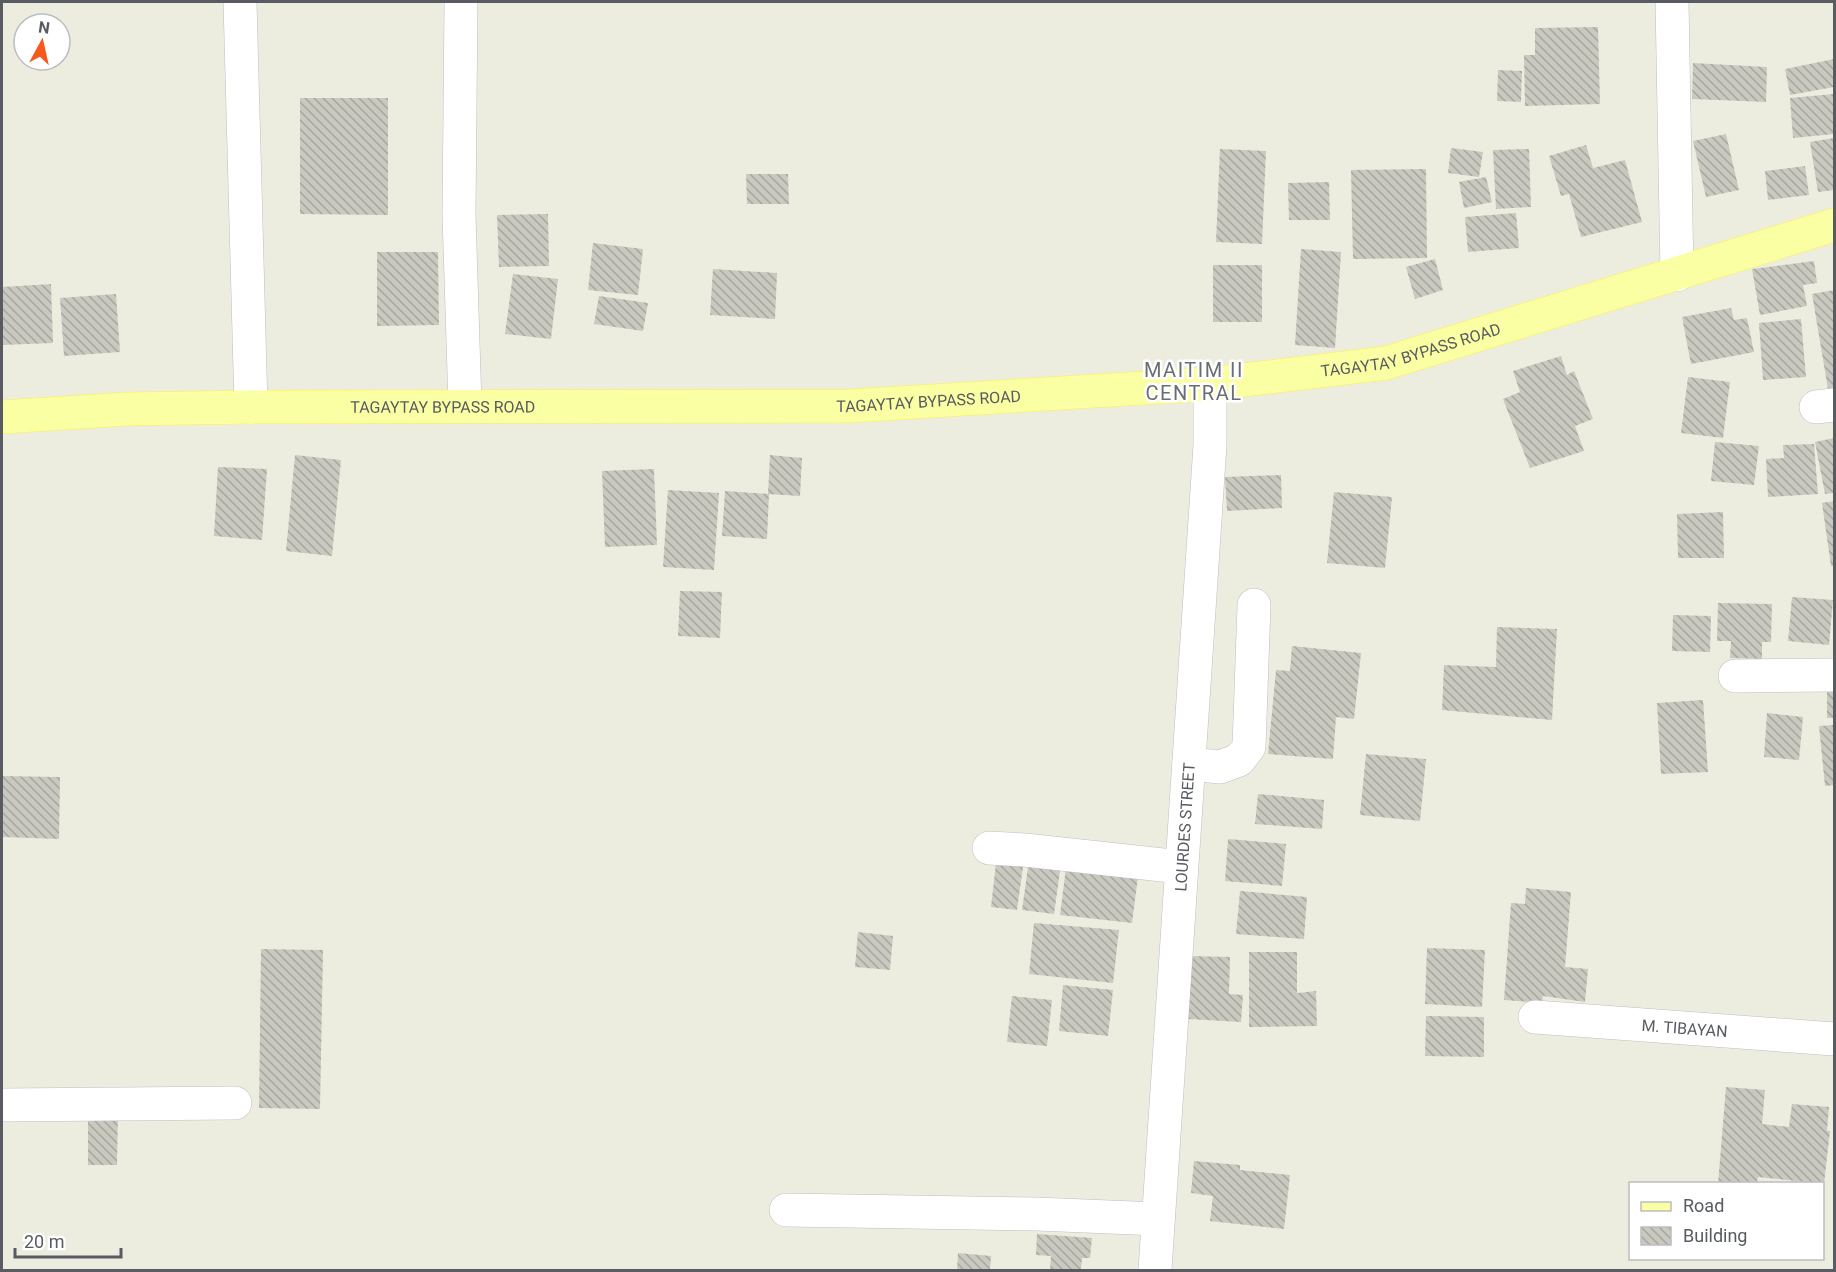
<svg xmlns="http://www.w3.org/2000/svg" width="1836" height="1272" viewBox="0 0 1836 1272" font-family="Roboto,sans-serif">
	<style>
		.building { fill: url(#building-back-hatch) }
		.lines { fill: none; stroke-linecap: round; stroke-linejoin: round }
		.minor-casing { stroke: #bdbec5; stroke-width: 34 }
		.major-casing { stroke: #fdef49; stroke-width: 34 }
		.minor { stroke: #fff; stroke-width: 33 }
		.major { stroke: #fbffa3; stroke-width: 33 }
		.labels { text-anchor: middle; stroke-width: 5; stroke-linejoin: round; paint-order: stroke }
		.street-label { font-size: 16px; fill: #585b62; stroke: #fff }
		.quarter-label { font-size: 20px; letter-spacing: 1.5px; fill: #696d74; stroke: #fff }
	</style>
	<defs>
		<pattern id="building-back-hatch" width="6" height="6" patternUnits="userSpaceOnUse" patternTransform="scale(1.5)"><rect width="6" height="6" fill="#cac9bf"/><path d="M-1 5l2 2M0 0l6 6M5-1l2 2" fill="none" stroke="#a7a69f"/></pattern>
	</defs>
	<rect width="100%" height="100%" fill="#ededdf"/>
	<!-- building -->
	<path class="building" d="M1598 27 1600 104 1525 106 1524 55H1535V28Z
		M1834 59V87L1790 95 1785 69Z
		M1693 63 1767 67 1766 102 1692 99Z
		M1498 70 1522 71 1521 102 1497 101Z
		M1834 94V134L1793 138 1790 98Z
		M300 98H388V215L300 214Z
		M1726 134 1739 190 1706 197 1693 141Z
		M1834 138V190L1818 192 1810 142Z
		M1586 145 1593 168 1625 160 1642 222 1581 237 1569 194 1561 196 1549 156Z
		M1451 148 1483 152 1479 177 1448 173Z
		M1220 149 1266 151 1262 244 1216 242Z
		M1529 149 1531 207 1496 209 1493 150Z
		M1805 166 1809 195 1768 200 1765 171Z
		M1426 169 1427 258 1353 259 1351 170Z
		M746 174H788L789 204H747Z
		M1486 177 1492 202 1464 208 1459 182Z
		M1329 182 1330 220H1289L1288 183Z
		M1516 213 1519 248 1468 252 1465 217Z
		M548 214 549 266 499 267 497 215Z
		M593 243 643 249 638 295 588 290Z
		M1301 249 1341 252 1335 348 1295 345Z
		M377 252H438L439 325 377 326Z
		M1435 259 1443 290 1415 299 1406 267Z
		M1814 261 1817 283 1803 285 1807 306 1760 315 1752 269Z
		M1213 265H1262V322H1213Z
		M713 269 777 273 775 319 710 315Z
		M513 274 558 279 551 339 505 334Z
		M51 284 53 343 2 345V287Z
		M1834 290V394L1829 395 1812 294Z
		M116 294 120 352 64 356 60 298Z
		M599 296 648 303 643 331 594 324Z
		M1731 308 1734 320 1747 318 1754 352 1691 364 1682 317Z
		M1801 319 1806 377 1763 380 1759 323Z
		M1561 356 1567 375 1574 371 1593 419 1575 426 1584 451 1530 468 1503 399 1520 392 1513 371Z
		M1688 377 1730 382 1723 438 1681 433Z
		M1834 438V493L1825 494 1815 442Z
		M1715 442 1759 446 1754 485 1711 481Z
		M1814 444 1818 494 1768 497 1766 459 1784 458 1783 445Z
		M295 455 341 460 332 556 286 551Z
		M770 455 802 458 800 496 768 494Z
		M218 467 267 469 262 540 214 536Z
		M654 469 657 545 605 547 602 471Z
		M1281 475 1282 508 1227 511 1225 477Z
		M668 490 719 493 714 570 663 567Z
		M725 491 769 494 767 539 722 536Z
		M1334 492 1392 497 1385 568 1327 563Z
		M1834 501V566H1831L1822 503Z
		M1723 512 1724 558H1678L1677 514Z
		M680 591 722 592 720 638 678 636Z
		M1792 597 1833 600 1829 645 1788 641Z
		M1718 603 1772 604 1771 642H1762V659L1730 658 1731 641H1717Z
		M1673 615 1711 616 1710 652 1672 651Z
		M1497 627 1557 629 1552 720 1442 710 1444 665 1496 667Z
		M1292 646 1361 653 1354 719 1336 717 1333 759 1268 754 1276 670 1290 671Z
		M1827 685H1834V718H1827Z
		M1703 700 1708 772 1661 774 1657 703Z
		M1767 713 1803 717 1799 760 1764 757Z
		M1834 725V785L1825 786 1819 726Z
		M1366 754 1426 759 1420 821 1360 815Z
		M2 776 60 777 59 839 2 837Z
		M1258 794 1324 800 1322 829 1255 824Z
		M1228 839 1286 844 1282 886 1225 881Z
		M1029 860 1061 864 1054 914 1022 910Z
		M1067 860 1139 869 1132 923 1060 915Z
		M996 863 1023 867 1017 910 991 907Z
		M1526 888 1571 892 1565 967 1588 969 1585 1002 1543 996 1542 1003 1504 1000 1511 903 1525 904Z
		M1240 891 1307 897 1304 939 1236 934Z
		M1034 923 1119 930 1113 983 1029 974Z
		M858 932 893 936 890 970 855 967Z
		M1427 948 1485 950 1482 1007 1425 1004Z
		M261 949 323 950 320 1109 259 1108Z
		M1249 952H1297V993L1316 991 1317 1026 1249 1027Z
		M1189 956 1230 957 1229 994 1243 995 1241 1022 1188 1019Z
		M1063 985 1113 990 1108 1036 1059 1031Z
		M1012 996 1052 1000 1047 1046 1007 1042Z
		M1426 1016 1484 1017V1057L1425 1056Z
		M1726 1087 1765 1090 1762 1124 1789 1127 1792 1104 1829 1107 1827 1131H1830L1824 1184 1758 1177 1757 1184H1718Z
		M88 1112 118 1113 117 1165H88Z
		M1194 1161 1240 1165V1170L1290 1175 1284 1229 1210 1221 1213 1196 1191 1193Z
		M1037 1234 1092 1238 1090 1258H1082L1081 1270H1050L1051 1256 1036 1255Z
		M958 1253 991 1256 990 1270H957Z"/>
	<g class="lines">
		<!-- minor casing -->
		<g class="minor-casing">
			<g id="minor">
				<path d="M240 2 251 407"/>
				<path d="M461 2 459 215 465 405"/>
				<path d="M1672 2 1677 275"/>
				<path d="M1816 407 1834 405"/>
				<path d="M1735 676 1834 675"/>
				<path d="M1189 764 1220 767 1239 760 1249 747 1254 605"/>
				<path d="M989 848 1025 850 1181 867"/>
				<path id="s1" d="M1535 1017 1834 1039"/>
				<path d="M2 1105 235 1103"/>
				<path d="M786 1210 1037 1214 1158 1219"/>
				<path id="s2" d="M1155 1270 1210 445V384"/>
			</g>
		</g>
		<!-- major casing -->
		<g class="major-casing">
			<g id="major">
				<path id="s3" d="M2 417 127 409 251 407 849 406 1210 384 1386 363 1834 225"/>
			</g>
		</g>
		<!-- minor -->
		<use href="#minor" class="minor"/>
		<!-- major -->
		<use href="#major" class="major"/>
	</g>
	<g class="labels">
		<!-- street labels -->
		<g class="street-label">
			<text dy="6" stroke="none"><textPath href="#s3" startOffset="1413">TAGAYTAY BYPASS ROAD</textPath></text>
			<text dy="6" stroke="none"><textPath href="#s3" startOffset="927">TAGAYTAY BYPASS ROAD</textPath></text>
			<text dy="6" stroke="none"><textPath href="#s3" startOffset="441">TAGAYTAY BYPASS ROAD</textPath></text>
			<text dy="6" stroke="none"><textPath href="#s2" startOffset="444">LOURDES STREET</textPath></text>
			<text dy="6" stroke="none"><textPath href="#s1" startOffset="150">M. TIBAYAN</textPath></text>
		</g>
		<!-- quarter labels -->
		<g class="quarter-label">
			<text x="1194" y="377">MAITIM II<tspan x="1194" dy="23">CENTRAL</tspan></text>
		</g>
	</g>
	<!-- border -->
	<rect width="1836" height="1272" fill="none" stroke="#585b62" stroke-width="6"/>
	<!-- legend -->
	<rect x="1629" y="1182" width="195" height="78" fill="#ffffff" stroke="#bcbdc0" stroke-width="1.5"/>
	<rect x="1641" y="1202" width="30" height="9" fill="#fbffa3" stroke="#bcbdc0" stroke-width="1.5"/>
	<text x="1683" y="1212" font-size="18" fill="#585b62">Road</text>
	<rect x="1641" y="1227" width="30" height="18" fill="url(#building-back-hatch)" stroke="#bcbdc0" stroke-width="1.5"/>
	<text x="1683" y="1242" font-size="18" fill="#585b62">Building</text>
	<!-- north arrow -->
	<g transform="translate(42 42) rotate(8)"><circle r="28" fill="#ffffff" stroke="#bcbdc0" stroke-width="1.5"/>
	<path d="M0-4.5L10 22L0 15L-10 22Z" fill="#f7591c"/>
	<text y="-9" font-size="16" font-weight="bold" text-anchor="middle" fill="#585b62">N</text>
	</g>
	<!-- scale -->
	<path d="M15 1248v9h106v-9" fill="none" stroke="#585b62" stroke-width="3"/>
	<text x="24" y="1248" font-size="18" fill="#585b62" stroke="#ffffff" stroke-width="4.5" paint-order="stroke">20 m</text>
</svg>
